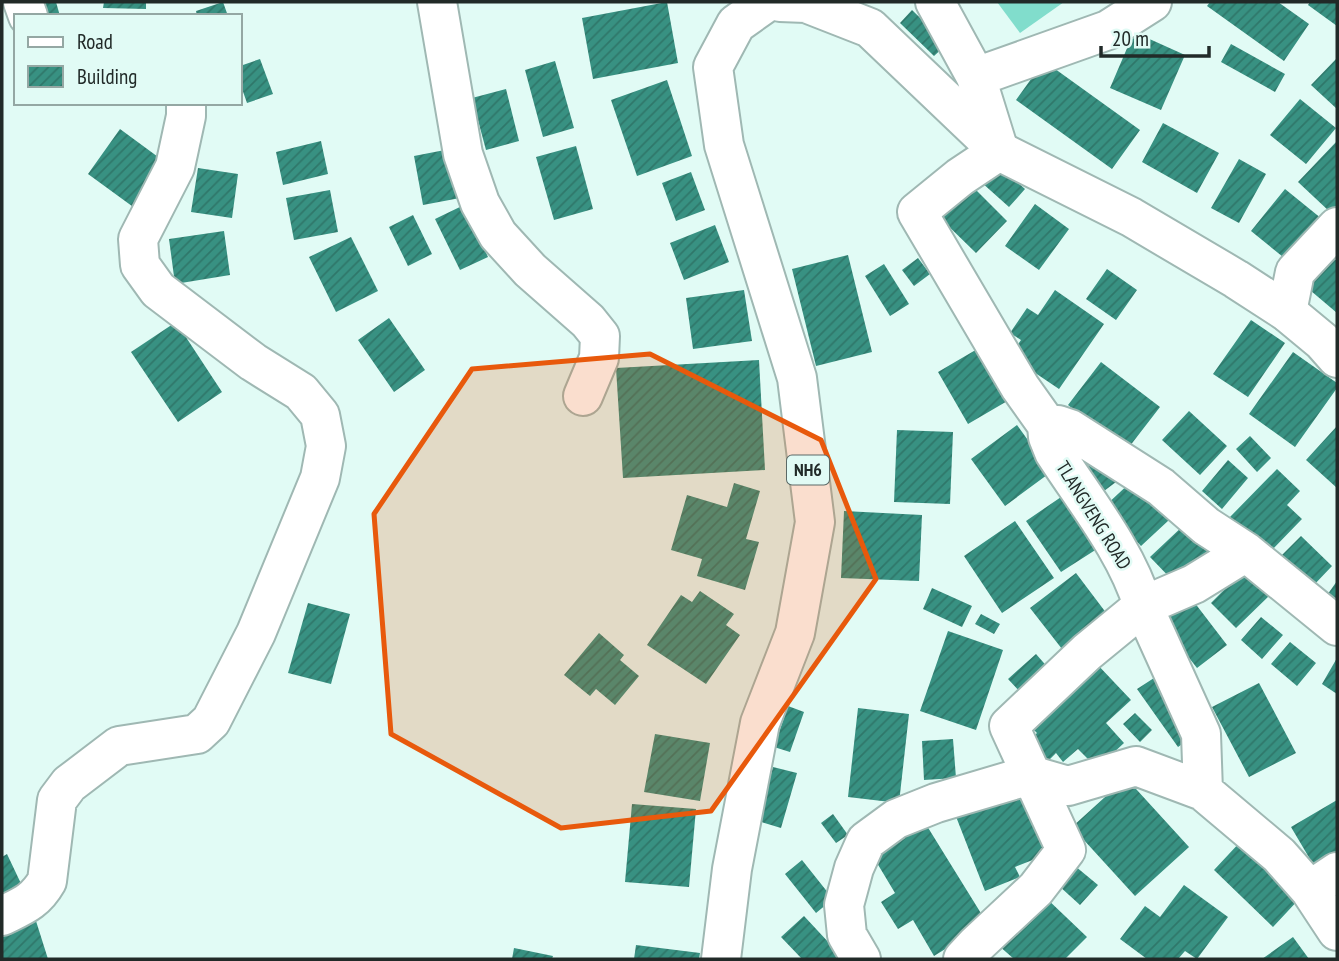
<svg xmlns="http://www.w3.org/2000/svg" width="1339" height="961" viewBox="0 0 1339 961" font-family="'PT Sans Narrow',sans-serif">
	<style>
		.pitch { fill: #81ddcc }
		.building { fill: url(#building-hatch) }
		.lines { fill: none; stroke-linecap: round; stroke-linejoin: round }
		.minor-casing { stroke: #9fb8b3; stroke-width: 42 }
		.highway-casing { stroke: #9fb8b3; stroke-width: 42 }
		.minor { stroke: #fff; stroke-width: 38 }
		.highway { stroke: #fff; stroke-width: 38 }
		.marked { fill: #e8590c; fill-opacity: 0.2; stroke: #e8590c; stroke-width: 5; stroke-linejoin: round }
		.labels { text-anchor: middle; stroke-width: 5; stroke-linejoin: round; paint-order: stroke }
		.shield { fill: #e1fbf5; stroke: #5b6966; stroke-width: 2 }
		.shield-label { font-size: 18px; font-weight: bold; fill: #212a28 }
		.street-label { font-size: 19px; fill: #212a28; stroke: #e1fbf5 }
	</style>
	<defs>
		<pattern id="building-hatch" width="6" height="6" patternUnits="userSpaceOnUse" patternTransform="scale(1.75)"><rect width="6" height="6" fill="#389182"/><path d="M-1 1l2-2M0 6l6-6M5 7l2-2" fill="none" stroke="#2f776a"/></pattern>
	</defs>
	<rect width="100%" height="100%" fill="#e1fbf5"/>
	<!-- pitch -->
	<path class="pitch" d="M997 2H1064L1020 33Z"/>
	<!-- building -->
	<path class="building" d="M36 2H56L60 16H41Z
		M104 2H146V9L103 8Z
		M223 2 228 16H197L196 11Z
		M667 2 678 63 593 79 582 18Z
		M1210 2H1278L1309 24 1284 61 1207 6Z
		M1310 2H1337V26L1308 5Z
		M912 10 947 44 934 56 900 23Z
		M1134 32 1185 55 1161 110 1110 88Z
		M1231 44 1285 74 1275 92 1221 62Z
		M1337 58V109L1311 85Z
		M260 59 273 94 247 103 240 83V66Z
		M555 61 574 128 543 137 525 70Z
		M1044 61 1140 130 1112 169 1016 100Z
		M667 80 692 156 637 176 611 100Z
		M506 89 519 141 486 150 472 98Z
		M1300 99 1336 128 1306 164 1270 135Z
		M1163 123 1219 153 1197 193 1142 162Z
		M120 129 169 165 136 209 88 174Z
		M321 141 328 174 283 185 276 152Z
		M1337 141V205L1330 212 1298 182Z
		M576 146 593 209 554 220 536 157Z
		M450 149 460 198 423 205 414 156Z
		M1239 159 1266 174 1239 223 1211 208Z
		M997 164 1025 189 1009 207 981 182Z
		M198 168 238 174 232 218 191 212Z
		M691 172 705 210 676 221 662 183Z
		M968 182 1007 221 976 253 936 214Z
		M1285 189 1322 219 1288 261 1251 231Z
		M330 190 338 232 294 240 286 198Z
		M1035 204 1069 229 1039 270 1005 246Z
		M464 205 488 257 460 270 435 219Z
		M413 215 432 254 408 266 389 227Z
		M715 225 729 262 684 280 670 243Z
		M224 231 230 275 175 284 169 239Z
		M351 237 378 291 336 312 309 257Z
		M848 255 872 352 816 366 792 269Z
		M1330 255 1337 261V313L1304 285Z
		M918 258 930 274 914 286 902 270Z
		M884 264 909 304 890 316 865 276Z
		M1107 269 1137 290 1116 320 1086 299Z
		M744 290 752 341 693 349 686 298Z
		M1055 290 1104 324 1059 389 1010 356 1021 340 1010 333 1027 308 1038 315Z
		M389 318 425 370 394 392 358 340Z
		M1251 320 1285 343 1248 397 1213 374Z
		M176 322 222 392 178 422 131 352Z
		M979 348 1009 400 968 424 938 372Z
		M1293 352 1337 383V388L1295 447 1249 414Z
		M759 360 765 470 623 478 616 368Z
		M1101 362 1160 407 1126 451 1068 405Z
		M1189 411 1227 446 1200 475 1162 440Z
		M1017 425 1051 472 1005 506 971 459Z
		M1337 426V488L1306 460Z
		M897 430 953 432 950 504 894 502Z
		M1250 436 1271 458 1257 472 1236 449Z
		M1099 458 1116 482 1096 497 1079 473Z
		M1228 460 1248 478 1222 509 1202 491Z
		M1277 469 1300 491 1287 505 1302 519 1268 554 1230 517Z
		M1133 480 1169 520 1141 546 1104 507Z
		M734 483 760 491 746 539 759 542 745 590 697 576 702 559 671 550 687 495 727 507Z
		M1064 495 1100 547 1061 572 1026 521Z
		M844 511 922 515 919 581 841 578Z
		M1015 521 1054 578 1002 613 964 556Z
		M1184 525 1210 552 1176 584 1150 557Z
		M1301 536 1332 566 1312 587 1281 556Z
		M1245 569 1271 594 1236 628 1211 603Z
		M1076 573 1107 614 1062 649 1030 608Z
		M1337 581V607L1325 598Z
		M932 588 972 606 962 627 923 609Z
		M700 591 734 614 726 625 740 635 706 684 647 645 681 595 692 602Z
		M1191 598 1227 645 1197 668 1161 622Z
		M308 603 350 614 331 684 288 673Z
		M981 614 1000 624 994 634 975 624Z
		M1261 617 1283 635 1262 659 1241 640Z
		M948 631 1003 650 976 730 920 711Z
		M599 633 624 655 620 660 639 676 615 705 596 689 590 696 564 675Z
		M1290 642 1316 663 1297 686 1271 664Z
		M1036 654 1050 670 1023 695 1008 679Z
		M1337 658V694L1322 684Z
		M1095 662 1131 700 1106 723 1124 743 1097 768 1078 749 1063 762 1056 753 1043 766 1024 745 1037 733 1028 724Z
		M1154 678 1195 735 1178 747 1137 689Z
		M1259 683 1296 753 1249 777 1212 707Z
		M788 706 804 712 790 752 774 747Z
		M858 708 909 714 899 803 848 797Z
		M1135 713 1152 730 1140 742 1123 724Z
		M655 734 710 743 700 801 644 792Z
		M953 739 956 778 924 780 922 741Z
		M773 767 797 773 781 828 758 821Z
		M1126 778 1189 847 1135 896 1072 827Z
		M1022 788 1048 854 1015 867 1020 877 985 891 955 814Z
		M1337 800V859L1317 871 1291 827Z
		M632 804 696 809 689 887 625 882Z
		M833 814 848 835 836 843 821 823Z
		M910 824 915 833 927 826 987 923 934 956 913 920 898 929 881 902 895 893 874 858 886 851 881 842Z
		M1242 840 1301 897 1273 927 1214 870Z
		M7 854 25 892 2 903V857Z
		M802 860 833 899 816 913 785 874Z
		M1075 866 1098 885 1080 905 1058 885Z
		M1184 885 1228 917 1197 959 1185 951 1178 959H1147L1120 939 1145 906 1160 917Z
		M1044 896 1087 937 1065 959H1014L998 945Z
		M804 916 844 959H802L781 937Z
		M36 921 48 959H2V932Z
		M1293 937 1309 959H1262Z
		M636 945 700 953 699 959H634Z
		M514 948 553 956 552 959H512Z"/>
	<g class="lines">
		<!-- minor casing -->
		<g class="minor-casing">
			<path id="minor" d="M23 2 28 16
				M437 2 463 154 480 203 498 235 530 270 588 321 600 336 599 358 583 396
				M935 2 976 77 999 151 960 177 917 212 1020 387 1047 425 1048 437 1054 452C1085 500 1127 552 1143 606L1201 734 1203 791 1279 855 1310 890 1337 931
				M976 77 1108 30 1152 2
				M1287 312 1295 272 1337 227
				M1047 425H1058L1070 429 1161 487 1206 526 1246 552 1337 626
				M1310 890 1337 872
				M2 916C22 906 35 902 47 881L57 800 69 784 119 746 197 734 211 721 256 633 320 478 326 446 320 415 301 392 253 362 158 290 140 265 138 239 175 167 186 116V103
				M861 959 847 935 844 905 854 868 866 841 896 819 936 803 1030 775 1068 786 1136 766 1203 791
				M963 959 976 945 1036 889 1066 850 1009 726 1087 652 1143 606 1194 584 1246 552"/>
		</g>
		<!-- highway casing -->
		<g class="highway-casing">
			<path id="highway" d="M780 2 806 3 870 28 999 151 1131 217 1236 279 1287 312 1322 341 1337 358
				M721 959 732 869 760 723 795 633 815 522 797 378 724 145 713 67 736 24 767 2"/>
		</g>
		<!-- minor -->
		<use href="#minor" class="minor"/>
		<!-- highway -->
		<use href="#highway" class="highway"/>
	</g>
	<!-- marked area -->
	<path class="marked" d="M650 354 821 440 876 579 711 811 561 828 391 734 374 514 472 369Z"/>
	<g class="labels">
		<!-- shield labels -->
		<rect class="shield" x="787" y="455.5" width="42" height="29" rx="5"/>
		<g class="shield-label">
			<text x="808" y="476">NH6</text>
		</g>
		<!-- street labels -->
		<g class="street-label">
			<text transform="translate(1094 515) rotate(58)" y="7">TLANGVENG ROAD</text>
		</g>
	</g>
	<!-- border -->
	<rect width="1339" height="961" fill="none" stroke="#212a28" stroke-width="7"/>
	<!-- legend -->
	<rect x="14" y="14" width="228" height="91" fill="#e1fbf5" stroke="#94a7a3" stroke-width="2"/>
	<rect x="28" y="37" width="35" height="10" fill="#ffffff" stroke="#94a7a3" stroke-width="2"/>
	<text x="77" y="49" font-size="21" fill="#212a28">Road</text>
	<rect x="28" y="66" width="35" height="21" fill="url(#building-hatch)" stroke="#94a7a3" stroke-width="2"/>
	<text x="77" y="84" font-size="21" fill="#212a28">Building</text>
	<!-- scale -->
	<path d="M1101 46v10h108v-10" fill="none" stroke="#212a28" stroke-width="3.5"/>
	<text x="1112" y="46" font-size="21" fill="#212a28" stroke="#e1fbf5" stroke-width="5" paint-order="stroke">20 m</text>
</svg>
